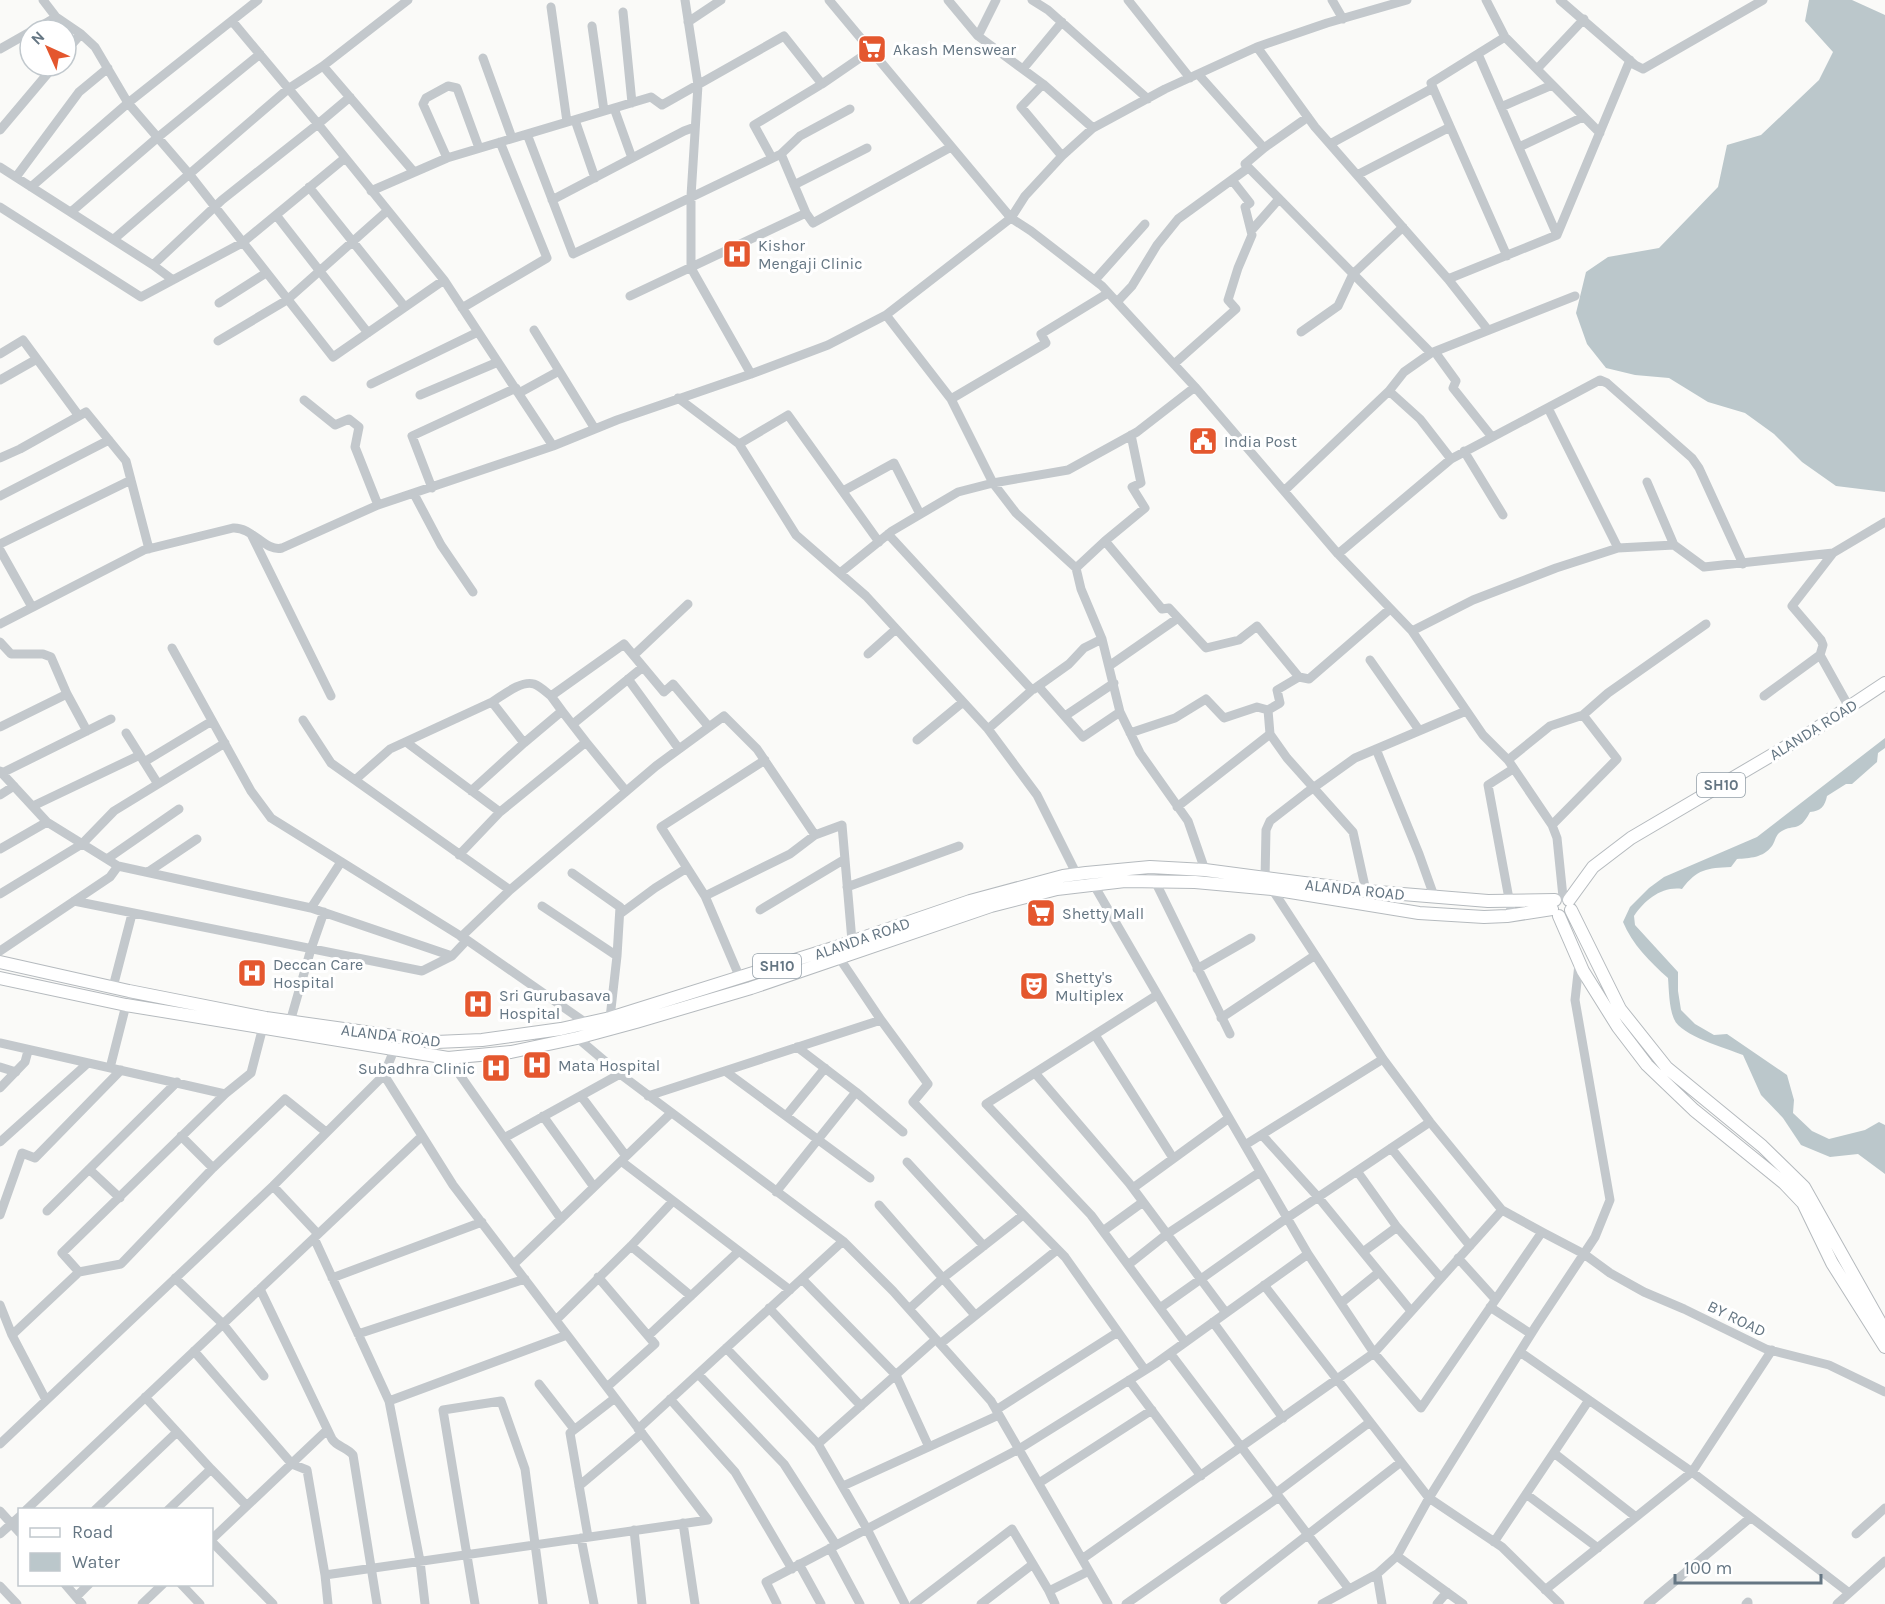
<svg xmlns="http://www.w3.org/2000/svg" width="1885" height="1604" viewBox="0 0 1885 1604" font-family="Karla,sans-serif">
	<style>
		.water { fill: #bbc7cb }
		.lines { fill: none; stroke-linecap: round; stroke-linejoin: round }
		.major-casing { stroke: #b5babe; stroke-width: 14 }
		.minor { stroke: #c3c8cc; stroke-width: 9 }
		.major { stroke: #fff; stroke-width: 12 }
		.labels { text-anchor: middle; stroke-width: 6; stroke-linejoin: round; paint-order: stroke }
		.shield { fill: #fff; stroke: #939fa8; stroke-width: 1.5 }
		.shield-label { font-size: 15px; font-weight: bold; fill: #657683 }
		.poi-label { font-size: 16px; fill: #657683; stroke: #fff; text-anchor: start }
		.street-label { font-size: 16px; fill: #657683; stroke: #fff }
	</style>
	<rect width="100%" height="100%" fill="#fafaf8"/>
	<!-- water -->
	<path class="water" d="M1809 0H1852L1885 15V492L1836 486 1802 462 1774 434 1745 413 1708 402 1669 378 1635 375 1606 368 1587 344 1576 313 1586 272 1608 257 1659 248 1718 187 1727 145 1761 135 1819 80 1833 52 1805 21Z
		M1885 738V748L1878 753 1877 762 1852 784H1846L1827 796C1825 806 1821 811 1810 812 1798 835 1793 822 1779 833 1775 837 1775 842 1772 846 1763 858 1750 858 1737 859L1731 867C1707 868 1697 869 1682 889 1662 886 1645 900 1634 916L1635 925 1678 972V991L1681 1010 1695 1024 1714 1035 1727 1034 1787 1075 1794 1100 1793 1113 1812 1131 1829 1139 1865 1130 1879 1122 1885 1125V1174L1858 1154 1830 1157 1801 1145 1783 1118 1761 1095 1743 1055C1726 1048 1681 1036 1674 1019 1669 1007 1669 991 1668 978 1650 962 1632 944 1623 922L1630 907 1649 888 1664 877 1757 837Z"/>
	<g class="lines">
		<!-- major casing -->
		<g class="major-casing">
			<path id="major" d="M1569 900 1593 867 1631 838 1811 732 1885 683
				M1571 910 1620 1009 1667 1068 1762 1146 1804 1187 1885 1331
				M1559 916 1583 971 1618 1027 1647 1065 1694 1110 1784 1183 1803 1203 1832 1263 1885 1347
				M0 962 129 991 266 1018 436 1042 482 1040 561 1029 610 1018 833 948 970 901 1063 876 1086 873 1150 867 1205 870 1366 891 1488 901 1555 900
				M0 978 126 1005 448 1058 511 1052 577 1038 636 1022 751 988 991 906 1057 889 1125 881 1195 882 1272 889 1419 913 1484 917 1507 916 1552 909"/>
		</g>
		<!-- minor -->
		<path class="minor" d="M43 0 56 17 81 34 95 47 128 103 190 175 333 357 444 280
			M685 0 698 85 691 196V268L751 374
			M829 0 1011 218 1031 231 1102 286 1195 387 1338 554 1412 631 1483 735 1508 760 1552 825 1557 838 1563 897
			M948 0 978 36 996 0
			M1032 0 1048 10 1148 99
			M1128 0 1190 78
			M1332 0 1343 19
			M1560 0 1635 65 1643 69 1763 0
			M551 7 567 122
			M623 12 632 103
			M232 21 318 124 350 97
			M688 22 721 0
			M592 26 604 111
			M34 30 56 17
			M978 36 1043 84 1093 128
			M1505 37 1600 133
			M1257 47 1315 127 1448 279 1557 235 1630 60
			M0 49 30 32
			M66 51 81 34
			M1478 54 1557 235
			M483 58 512 138
			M323 66 408 0
			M1023 69 1062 22
			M1537 69 1584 19
			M1198 74 1264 148 1245 164 1431 353 1575 296
			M1043 84 1021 107 1062 156
			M1433 88 1431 83 1505 37 1486 0
			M1501 107 1552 85
			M614 108 632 158
			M575 120 595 178
			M0 130 54 66
			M527 134 573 254 781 154 806 213
			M1330 144 1433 88 1507 256
			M1519 147 1583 117
			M1264 148 1308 117
			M781 154 800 136 850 109
			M447 158 423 104 426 98 448 86 457 88 479 148
			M772 158 754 125 822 84
			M0 167 153 265 222 200 318 124 444 280 553 446
			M1357 175 1450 127
			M16 177 79 92 108 68
			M794 185 867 148
			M31 187 128 103 258 0
			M309 187 405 307
			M371 191 447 158 651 97 662 105 784 36 822 84 870 51
			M552 200 684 131 695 127
			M0 207 141 297 242 243 345 158
			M71 212 157 138 260 54
			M276 215 368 333
			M1251 231 1279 199
			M114 239 288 89 323 66 414 172
			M153 265 173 280
			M1448 279 1488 330
			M1095 280 1145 224
			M630 296 806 213 813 223 951 147
			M1117 302 1132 286 1157 245 1178 219 1248 168
			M219 303 266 273
			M462 308 547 258 500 142
			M886 315 951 399 993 483 1016 513 1076 568 1081 589 1102 639 1120 712 1140 753 1188 821 1205 870
			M534 330 595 429
			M1301 332 1338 306 1353 274 1403 227
			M218 341 287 300 387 211
			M1435 352 1456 381 1453 388 1492 437
			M1431 353 1404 372 1389 391 1420 419 1451 459
			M0 354 23 340 37 359
			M1174 364 1236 309 1228 300 1238 268 1252 235 1245 207 1250 203 1232 180
			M0 380 37 359 79 416
			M371 384 478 332
			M519 393 559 371
			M420 395 498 362
			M678 398 739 444 796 535 866 596 988 729 1037 795 1079 879
			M951 399 1046 343 1041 334 1108 293
			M304 400 335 425 349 419 359 427 355 447 378 505
			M1548 408 1618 548
			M739 444 788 415 879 542
			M1464 451 1503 515
			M0 458 20 449 86 412 126 461 149 549
			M1647 482 1674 545
			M432 488 412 436 516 388
			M843 491 894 463 920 514
			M1284 491 1389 391
			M414 494 441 545 473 592
			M0 496 109 440
			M251 534 331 696
			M888 534 1032 690 988 729
			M1105 541 1145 508 1132 487 1141 483 1131 435
			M0 544 131 480
			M0 550 32 607
			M1833 553 1792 606 1821 640 1823 645 1820 655 1849 707
			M1338 554 1451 459 1600 380 1607 383 1692 458 1699 468 1743 564
			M1076 568 1105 541 1162 609 1169 608 1206 648 1239 640 1257 626 1299 677 1277 690 1280 703 1268 710
			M840 573 892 531 958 492 993 483 1068 470 1137 432 1195 387
			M0 624 144 550 233 528C253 527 265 552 282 548L378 505 553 446 617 420 751 374 828 345 886 315 1011 218 1025 196 1062 156 1093 128 1165 89 1257 47 1327 23 1407 0
			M1412 631 1473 600 1556 568 1618 548 1674 545 1704 567 1833 553 1885 522
			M0 642 11 654H43L51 657 67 694
			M172 648 251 791 271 818 467 940
			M868 654 896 629
			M634 655 688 604
			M1370 660 1419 730
			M1109 666 1178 618
			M1299 677 1309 679 1390 609
			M628 679 679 749
			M1038 686 1083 737 1120 712
			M1034 689 1069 664 1084 648 1102 639
			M1764 696 1820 655
			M492 702C502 696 521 680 534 684 540 686 546 692 551 696
			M1065 716 1114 683
			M303 720 331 763 510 890 461 937
			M573 724 643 667
			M0 727 67 694 87 731
			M126 733 158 784
			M1130 733 1175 718 1206 699 1224 718 1257 707 1268 710 1270 734 1287 758 1353 832 1366 891
			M917 740 963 702
			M406 742 500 812 586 742 562 711
			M586 742 626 791
			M1376 749 1419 854 1434 896
			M1508 760 1550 726 1583 715 1608 693 1706 624
			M144 762 212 721
			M0 771 47 822 118 866 311 908 452 956 467 940 589 1025
			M2 773 111 719
			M355 780 390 749 492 702 524 743 562 711 551 696 624 644 664 692 673 684 709 727
			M471 791 524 743
			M0 795 14 786
			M33 806 140 755
			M1177 807 1270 734
			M1552 825 1617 759 1583 715
			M0 849 47 822
			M459 855 500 812
			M107 859 179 809
			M148 872 197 839
			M572 873 620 907 617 956 610 1018
			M1265 879 1266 830 1270 821 1306 793 1355 758 1466 711
			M1091 880 1308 1254
			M1155 881 1230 1034
			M847 887 959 846
			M510 890 656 766 724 716 757 749 815 835 842 825 852 941
			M0 894 82 844 114 811 225 743
			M705 896 790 854 815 835
			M74 901 422 971 452 956
			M542 906 617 956
			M311 908 341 862
			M760 910 845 859
			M620 914 655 888 687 868
			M1512 915 1488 785 1513 769
			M0 951 110 877 118 866
			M1197 969 1251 938
			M740 978 705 896 661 827 765 760
			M113 987 132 914
			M1157 995 986 1104 1091 1215 1185 1342
			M1221 1018 1314 956
			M881 1020 928 1084 913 1102 1065 1257 1145 1370
			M290 1022 311 949 324 912
			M574 1035 620 1074 843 1241 893 1291 991 1401 1108 1604
			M1095 1035 1173 1158
			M0 1043 225 1094 251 1073 264 1023
			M448 1058 561 1219
			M0 1067 16 1072
			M110 1068 126 1005
			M725 1071 870 1178
			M1035 1073 1129 1183 1226 1313
			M0 1088 25 1062 28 1051
			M856 1092 903 1132
			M581 1096 626 1156
			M648 1096 881 1020 840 959
			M543 1116 594 1187
			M786 1116 825 1068
			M1262 1135 1318 1197 1411 1311
			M181 1136 213 1168
			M504 1138 620 1074
			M0 1142 88 1063
			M1245 1145 1383 1059
			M1391 1148 1470 1246
			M621 1161 790 1290
			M907 1162 984 1246
			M89 1169 120 1198
			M1357 1171 1397 1227
			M273 1186 318 1234
			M1133 1188 1229 1118
			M776 1192 856 1092 797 1047
			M879 1205 975 1315
			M1502 1210 1542 1232
			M47 1211 177 1082
			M0 1215 22 1153 35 1158 121 1070
			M1103 1231 1143 1202
			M314 1238 389 1401 420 1561 425 1604
			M631 1246 691 1296
			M1363 1252 1397 1227 1441 1278
			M1458 1258 1495 1299
			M514 1264 671 1113
			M1128 1265 1167 1234 1260 1172
			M79 1272 121 1264 213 1168 285 1099 326 1132
			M598 1277 655 1344 607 1387
			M175 1278 223 1324 264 1376
			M332 1278 482 1222
			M802 1279 896 1375 929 1447
			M1264 1285 1429 1498 1502 1547 1560 1604
			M260 1289 332 1439C337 1447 347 1447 353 1455L377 1604
			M1341 1303 1378 1273
			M0 1305 12 1335 46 1400
			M1490 1307 1531 1334
			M769 1308 861 1406
			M1160 1308 1287 1218 1430 1122
			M909 1309 943 1278 1023 1215
			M556 1320 631 1246 673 1201
			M1213 1322 1283 1418
			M358 1334 525 1279
			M12 1335 79 1272 62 1253 225 1094
			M648 1336 739 1251
			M940 1344 1057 1250
			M726 1348 818 1444 867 1529 905 1604
			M194 1351 292 1464 307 1470 325 1575 328 1604
			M1520 1352 1692 1472 1848 1592
			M1170 1353 1349 1589
			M698 1374 784 1464 836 1545
			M1129 1380 1201 1476
			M539 1384 574 1429
			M145 1397 211 1469 168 1510
			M670 1399 735 1472 792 1569
			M389 1401 567 1335
			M996 1410 1118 1332
			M638 1429 843 1241
			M0 1444 273 1186 384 1075 394 1050 397 1047
			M818 1444 936 1339
			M1554 1453 1636 1517
			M211 1469 247 1506
			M1039 1483 1152 1410
			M579 1486 642 1433
			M843 1486 999 1415
			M1276 1493 1370 1422
			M1526 1494 1598 1548
			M26 1510 422 1136
			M95 1510 177 1432
			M0 1511 20 1533
			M683 1523 695 1604
			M634 1530 642 1604
			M0 1534 20 1516
			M1856 1534 1885 1508
			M588 1537 570 1433 615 1398
			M581 1538 594 1604
			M212 1539 327 1430
			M212 1542 273 1604
			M1494 1542 1589 1400
			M830 1548 860 1604
			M1397 1556 1463 1604
			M1082 1559 1374 1353 1502 1210 1430 1122 1383 1059 1272 889
			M799 1564 821 1604
			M1377 1574 1382 1604
			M325 1575 708 1520 453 1185 384 1075
			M65 1584 82 1604
			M181 1584 200 1604
			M0 1586 17 1604
			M1545 1590 1692 1472 1772 1350
			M76 1597 89 1584
			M1224 1600 1401 1462
			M142 1604 163 1584
			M475 1604 443 1410 501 1401 525 1469 543 1604
			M777 1604 766 1582 1019 1449 1155 1364 1308 1254 1374 1353 1421 1408 1542 1232 1584 1254 1610 1273 1644 1292 1684 1309 1766 1349 1829 1365 1885 1392
			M914 1604 1012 1529 1033 1564
			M981 1604 1033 1564 1049 1591
			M1055 1604 1049 1591 1089 1571
			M1126 1604 1279 1497
			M1322 1604 1377 1574 1397 1556 1429 1498 1536 1326 1595 1237 1610 1200 1575 1000 1579 964
			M1437 1604 1447 1592
			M1648 1604 1750 1518
			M1746 1604 1748 1602V1604
			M1837 1604 1885 1561"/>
		<!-- major -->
		<use href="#major" class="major"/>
	</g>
	<!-- icons -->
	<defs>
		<g id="supermarket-square" transform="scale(1.5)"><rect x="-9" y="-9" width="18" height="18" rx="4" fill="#e4572e" stroke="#fff"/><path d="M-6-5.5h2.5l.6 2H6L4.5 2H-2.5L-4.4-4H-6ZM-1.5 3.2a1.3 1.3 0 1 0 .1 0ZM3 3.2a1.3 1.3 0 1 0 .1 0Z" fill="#fff"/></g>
		<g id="hospital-square" transform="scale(1.5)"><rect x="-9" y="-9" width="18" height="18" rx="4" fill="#e4572e" stroke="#fff"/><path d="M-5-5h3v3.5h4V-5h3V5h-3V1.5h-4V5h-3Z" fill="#fff"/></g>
		<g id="civic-square" transform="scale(1.5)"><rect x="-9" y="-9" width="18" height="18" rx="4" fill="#e4572e" stroke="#fff"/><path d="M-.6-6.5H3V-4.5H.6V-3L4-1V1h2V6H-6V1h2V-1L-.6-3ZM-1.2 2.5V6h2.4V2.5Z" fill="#fff"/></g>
		<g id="theatre-square" transform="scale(1.5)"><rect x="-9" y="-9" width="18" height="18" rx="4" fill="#e4572e" stroke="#fff"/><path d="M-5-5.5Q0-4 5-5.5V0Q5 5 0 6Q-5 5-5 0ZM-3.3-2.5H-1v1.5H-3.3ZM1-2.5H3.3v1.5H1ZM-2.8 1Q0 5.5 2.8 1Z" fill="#fff"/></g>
	</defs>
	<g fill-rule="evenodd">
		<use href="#supermarket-square" x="872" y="49"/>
		<use href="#hospital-square" x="737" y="254"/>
		<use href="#civic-square" x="1203" y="441"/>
		<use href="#supermarket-square" x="1041" y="913"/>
		<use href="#hospital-square" x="252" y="973"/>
		<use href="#theatre-square" x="1034" y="986"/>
		<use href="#hospital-square" x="478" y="1004"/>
		<use href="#hospital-square" x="537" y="1065"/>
		<use href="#hospital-square" x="496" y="1068"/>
	</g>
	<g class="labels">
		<!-- shield labels -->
		<g class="shield">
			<rect x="1697" y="773" width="48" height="24" rx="4.5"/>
			<rect x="753" y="954" width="48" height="24" rx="4.5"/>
		</g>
		<g class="shield-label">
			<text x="1721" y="790">SH10</text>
			<text x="777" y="971">SH10</text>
		</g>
		<!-- poi labels -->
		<g class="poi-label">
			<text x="893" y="55">Akash Menswear</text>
			<text x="758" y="251">Kishor<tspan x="758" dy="18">Mengaji Clinic</tspan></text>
			<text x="1224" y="447">India Post</text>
			<text x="1062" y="919">Shetty Mall</text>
			<text x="273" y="970">Deccan Care<tspan x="273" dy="18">Hospital</tspan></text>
			<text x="1055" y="983">Shetty's<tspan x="1055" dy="18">Multiplex</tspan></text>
			<text x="499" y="1001">Sri Gurubasava<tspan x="499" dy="18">Hospital</tspan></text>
			<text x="558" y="1071">Mata Hospital</text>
			<text x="475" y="1074" text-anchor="end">Subadhra Clinic</text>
		</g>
		<!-- street labels -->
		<g class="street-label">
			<text transform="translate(1813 729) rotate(-32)" y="6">ALANDA ROAD</text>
			<text transform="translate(1355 889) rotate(6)" y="6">ALANDA ROAD</text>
			<text transform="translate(862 938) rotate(-19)" y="6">ALANDA ROAD</text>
			<text transform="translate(391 1035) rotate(7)" y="6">ALANDA ROAD</text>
			<text transform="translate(1737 1318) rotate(26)" y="6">BY ROAD</text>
		</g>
	</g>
	<!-- legend -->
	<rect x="18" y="1508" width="195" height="78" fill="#ffffff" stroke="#c1c8cd" stroke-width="1.5"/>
	<rect x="30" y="1528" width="30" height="9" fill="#ffffff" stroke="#c1c8cd" stroke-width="1.5"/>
	<text x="72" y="1538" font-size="18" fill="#657683">Road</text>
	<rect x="30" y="1553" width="30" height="18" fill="#bbc7cb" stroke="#c1c8cd" stroke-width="1.5"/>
	<text x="72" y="1568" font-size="18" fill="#657683">Water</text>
	<!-- north arrow -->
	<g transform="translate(48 48) rotate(315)"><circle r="28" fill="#ffffff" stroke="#c1c8cd" stroke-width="1.5"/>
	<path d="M0-4.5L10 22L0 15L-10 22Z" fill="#e4572e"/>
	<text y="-9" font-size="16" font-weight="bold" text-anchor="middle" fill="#657683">N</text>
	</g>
	<!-- scale -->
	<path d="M1675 1574v9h146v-9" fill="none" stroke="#657683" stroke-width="3"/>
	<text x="1684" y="1574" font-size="18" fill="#657683" stroke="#ffffff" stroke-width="4.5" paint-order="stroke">100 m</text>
</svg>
